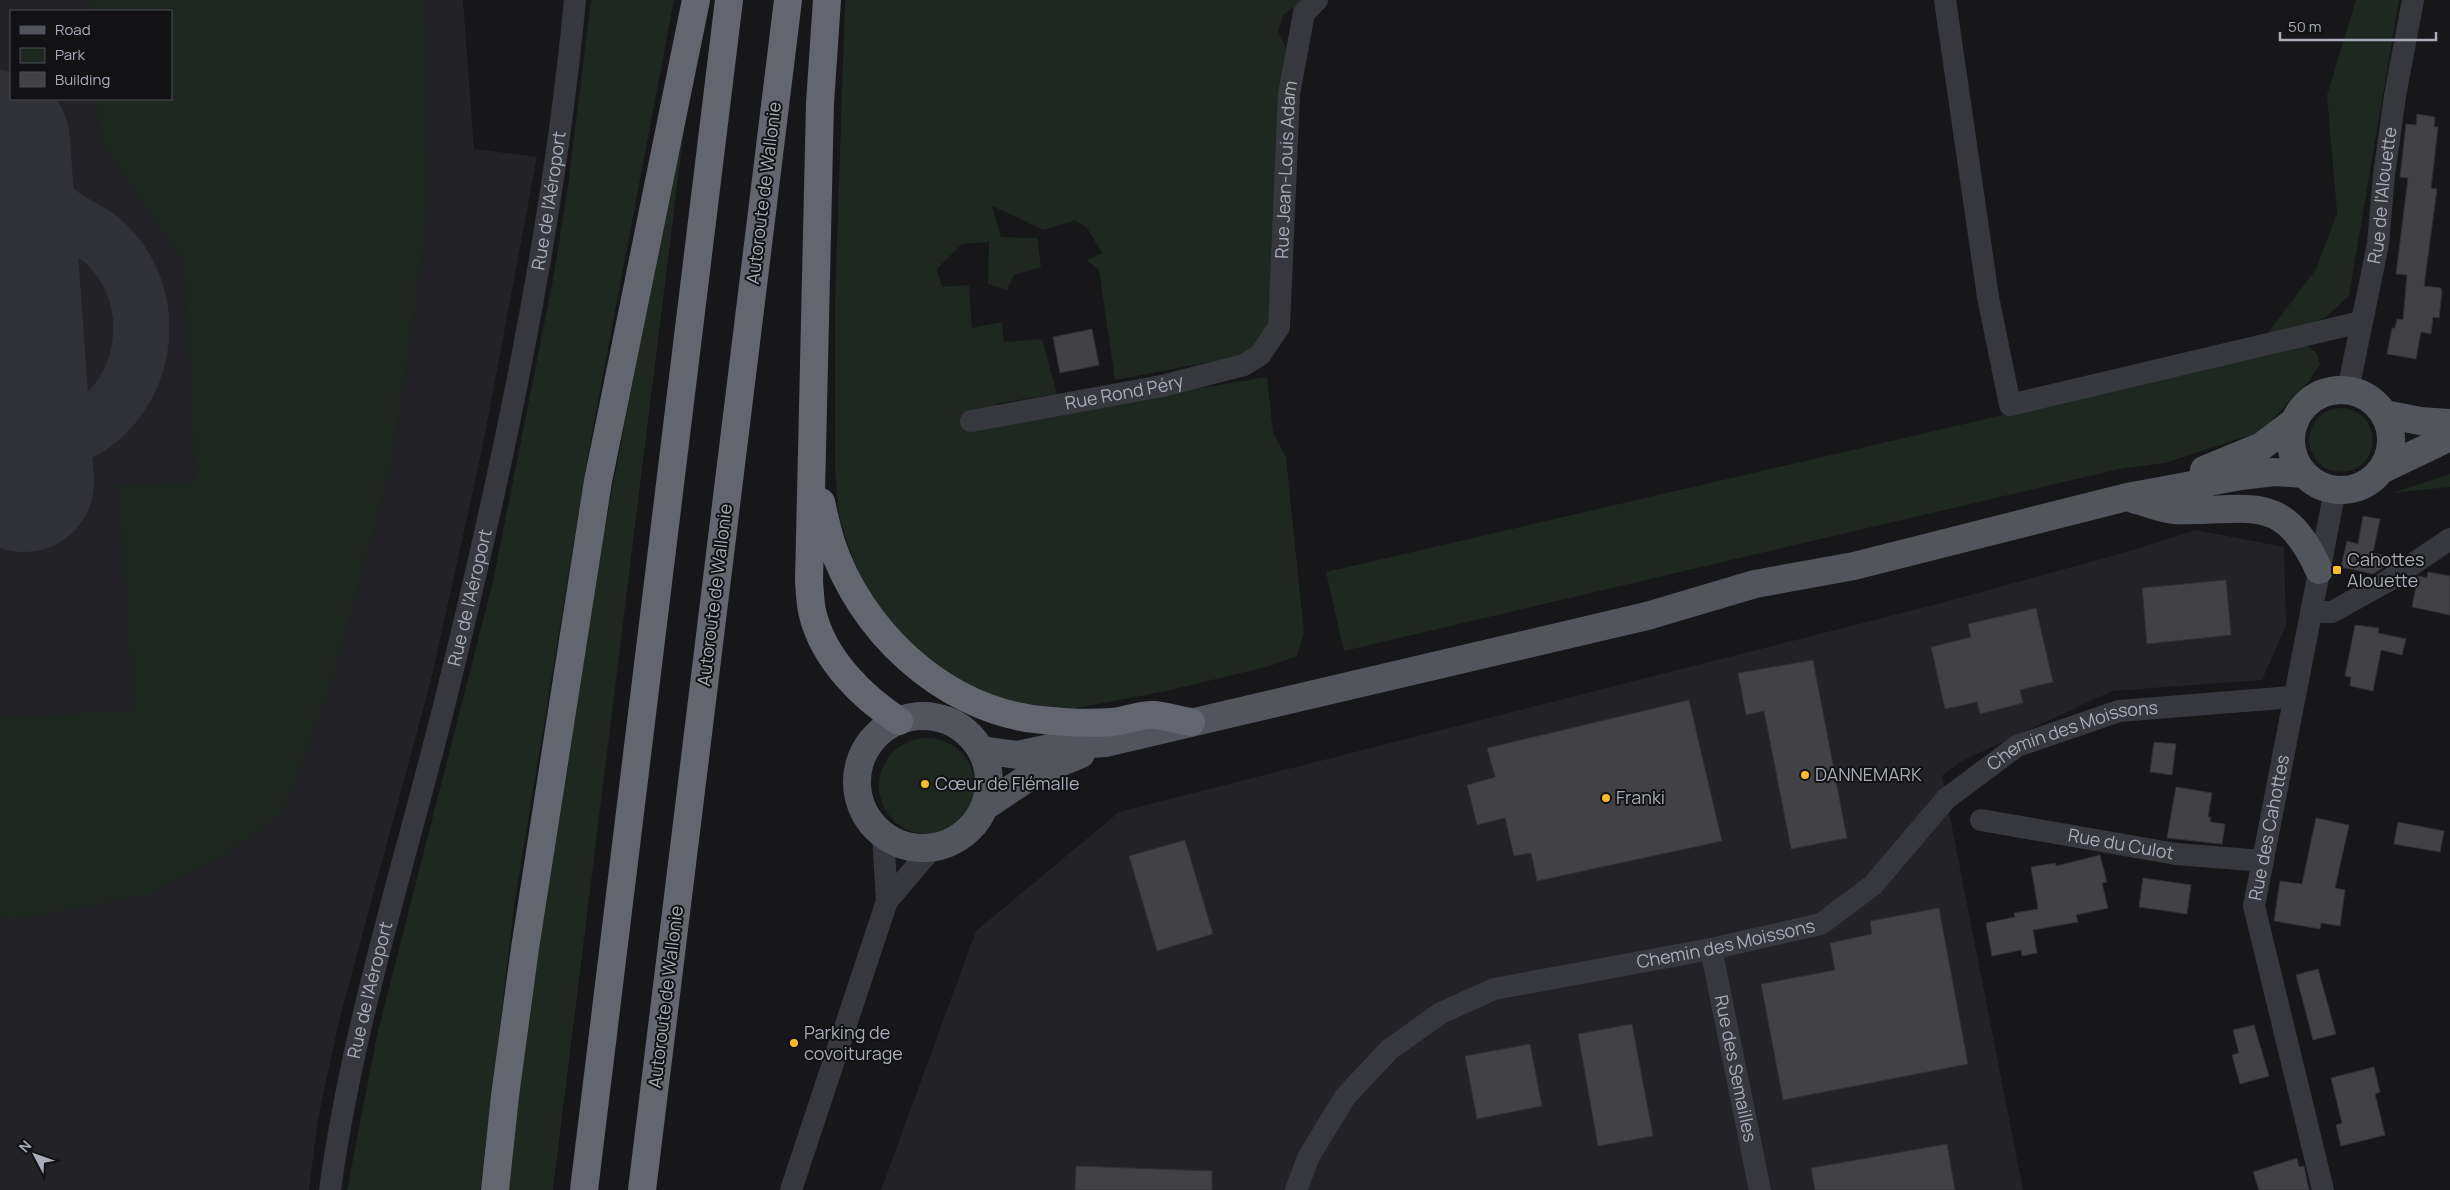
<svg xmlns="http://www.w3.org/2000/svg" width="2450" height="1190" viewBox="0 0 2450 1190" font-family="Manrope,sans-serif">
	<style>
		.built { fill: #232226; fill-rule: evenodd }
		.green { fill: #1e2720 }
		.lines { fill: none; stroke-linecap: round; stroke-linejoin: round }
		.taxiway { stroke: #303136; stroke-width: 56 }
		.runway { stroke: #303136; stroke-width: 140 }
		.building { fill: #414146; stroke: #313035 }
		.minor { stroke: #37383e; stroke-width: 22 }
		.major { stroke: #53555d; stroke-width: 28 }
		.highway { stroke: #63666f; stroke-width: 28 }
		.poi-dot { fill: #fbbb2c; stroke: #121114; stroke-width: 2 }
		.labels { text-anchor: middle; stroke-width: 4; stroke-linejoin: round; paint-order: stroke }
		.street-label { font-size: 18px; fill: #a8adb9; stroke: #121114 }
		.poi-label { font-size: 18px; fill: #a8adb9; stroke: #121114; text-anchor: start }
	</style>
	<rect width="100%" height="100%" fill="#171619"/>
	<!-- built -->
	<path class="built" d="M0 0H463L474 149 537 157 483 445 431 680 339 1021 318 1119 309 1190H0ZM11 11H171V99H11Z
		M2196 530 2284 547 2286 626 2262 680 2112 691 1960 762 1942 776 2023 1190H881L976 931 1119 812 1945 602 2126 552Z"/>
	<!-- green -->
	<path class="green" d="M90 0H423L426 29 428 206 415 310 390 471 331 685 283 813 238 846 149 895 13 920 0 916V718L134 710 119 485 196 482 184 261 100 140 97 99H171V11H91Z
		M591 0H674L590 444 515 901 480 1190H347L377 1035 493 581 554 274 568 185Z
		M845 0H1306L1284 14 1278 31 1287 50 1270 324 1258 346 1242 356 1115 380 1099 270 1087 260 1102 253 1087 228 1075 220 1044 230 992 206 1001 237 1037 238 1041 267 1014 275 1007 290 988 284 989 242 962 244 937 269 942 287 969 285 972 328 1002 322 1004 342 1042 339 1057 394 995 404 998 421 1267 377 1273 432 1286 457 1304 633 1297 656 1270 666 1167 691 1045 714 956 686 903 642 865 589 849 548 839 514 835 471V300Z
		M2356 0H2399L2349 296 2326 317 2304 327 2303 341 2317 354 2320 365 2304 388 2291 399 2263 431 2165 463 2119 469 1344 651 1326 572 2249 358 2316 269 2337 213 2327 95Z
		M691 73 553 1190H506L521 1029 597 569Z
		M2309 440a32 32 0 1 1 64 0a32 32 0 1 1-64 0Z
		M2450 474V487L2392 493Z
		M879 786a48 48 0 1 1 96 0a48 48 0 1 1-96 0Z"/>
	<g class="lines">
		<!-- taxiway -->
		<path class="taxiway" d="M0 98C6 124 11 155 27 176 37 189 49 206 62 215 76 225 92 231 104 242 166 299 148 404 71 437 45 448 25 452 0 436"/>
		<!-- runway -->
		<path class="runway" d="M0 141 24 482"/>
	</g>
	<!-- building -->
	<path class="building" d="M2417 114 2435 117 2434 127H2438L2431 188 2437 189 2424 286 2441 288 2442 292 2439 318 2433 317 2431 334 2421 332 2416 359 2387 354 2392 328H2395L2397 319 2403 320 2407 275 2396 274 2408 178 2400 177 2406 124 2416 125Z
		M1092 329 1099 365 1060 373 1053 337Z
		M2363 516 2380 519 2373 553 2398 558 2373 574 2341 567 2347 541 2358 544Z
		M2428 572 2450 576V615L2412 607 2418 576 2427 578Z
		M2226 580 2231 635 2147 644 2142 588Z
		M2036 608 2053 682 2020 690 2023 703 1980 714 1977 702 1945 709 1931 647 1971 637 1968 624Z
		M2355 625 2379 628 2378 633 2406 639 2402 655 2381 650 2373 691 2350 686 2351 677 2345 676Z
		M1813 660 1847 838 1791 849 1764 711 1746 715 1738 673Z
		M1689 700 1722 841 1537 881 1531 853 1514 856 1505 818 1477 825 1467 785 1495 777 1487 748Z
		M2154 742 2176 744 2172 775 2150 772Z
		M2176 787 2212 793 2208 817 2211 818 2210 822 2225 824 2222 844 2167 838Z
		M2316 818 2349 825 2335 888 2345 890 2340 926 2321 923 2320 929 2274 921 2280 881 2302 884Z
		M2398 822 2444 831 2440 852 2394 844Z
		M1185 840 1213 934 1157 951 1129 856Z
		M2100 855 2107 882 2102 883 2108 908 2076 915 2078 922 2033 930 2037 953 2022 956 2021 950 1992 956 1986 923 2015 917 2014 913 2038 909 2031 867 2056 863V866Z
		M2143 878 2191 885 2187 914 2139 907Z
		M1939 908 1968 1064 1783 1100 1761 984 1835 970 1830 943 1872 934 1870 921Z
		M2318 969 2336 1034 2313 1040 2296 975Z
		M1632 1024 1653 1136 1598 1146 1578 1034Z
		M2254 1025 2269 1076 2240 1084 2232 1055 2239 1053 2233 1030Z
		M1530 1044 1542 1106 1477 1119 1465 1056Z
		M2374 1067 2380 1092 2375 1094 2385 1135 2341 1146 2336 1125 2342 1123 2331 1078Z
		M1947 1144 1955 1190H1815L1811 1168Z
		M2297 1158 2299 1167 2304 1166 2309 1190H2259L2253 1172Z
		M1076 1166 1212 1171V1190H1075Z"/>
	<g class="lines">
		<!-- minor -->
		<g class="minor">
			<path d="M1945 0 1988 297 2010 405 2361 322"/>
			<path id="s1" d="M2348 390 2378 244 2384 175 2395 96 2413 0"/>
			<path id="s2" d="M971 421 1162 386 1244 365 1260 355 1279 327 1289 94 1304 13 1317 0"/>
			<path d="M2311 612H2332L2386 582 2450 539"/>
			<path id="s3" d="M1981 820 2176 854 2263 861"/>
			<path d="M883 835 887 901"/>
			<path id="s4" d="M1711 949 1760 1190"/>
			<path id="s5" d="M330 1190C352 1029 402 872 442 714 500 480 552 241 575 0"/>
			<path d="M791 1190 887 901 933 847"/>
			<path id="s6" d="M1296 1190 1309 1156 1345 1097 1390 1049 1441 1013 1494 989 1711 949 1821 924 1873 885 1946 799 2017 746 2119 711 2293 697"/>
			<path id="s7" d="M2323 1190 2254 906 2335 490"/>
		</g>
		<!-- major -->
		<path class="major" d="M2291 440a50 50 0 1 1 100 0a50 50 0 1 1-100 0Z
			M2385 414 2420 421 2450 423
			M2383 469 2450 437
			M2204 470 2262 446 2295 421
			M2133 499C2146 502 2161 509 2174 510 2247 513 2282 488 2319 570
			M857 782a66 66 0 1 1 132 0a66 66 0 1 1-132 0Z
			M981 750 1017 755 1059 746 1105 743 1647 616 1755 584 1854 566 2127 497 2241 476 2274 472 2304 474
			M984 807 1035 773 1081 754"/>
		<!-- highway -->
		<path class="highway" d="M827 0 820 103 809 581C810 592 810 605 813 615 824 659 862 697 899 721
			M821 502C824 515 827 529 831 542 860 630 940 706 1033 719 1058 722 1087 724 1112 722 1126 721 1140 714 1154 715 1166 716 1179 720 1191 722
			M495 1190 505 1096 525 948 598 481 696 0
			M584 1190 729 0
			M642 1190 788 0"/>
	</g>
	<!-- markers -->
	<g class="poi-dot">
		<rect x="2332" y="565" width="10" height="10" rx="2.5"/>
		<circle cx="1805" cy="775" r="5"/>
		<circle cx="925" cy="784" r="5"/>
		<circle cx="1606" cy="798" r="5"/>
		<circle cx="794" cy="1043" r="5"/>
	</g>
	<g class="labels">
		<!-- street labels -->
		<g class="street-label">
			<text dy="6" stroke="none"><textPath href="#s2" startOffset="489">Rue Jean-Louis Adam</textPath></text>
			<text transform="translate(764 193) rotate(-83)" y="6">Autoroute de Wallonie</text>
			<text dy="6" stroke="none"><textPath href="#s1" startOffset="198">Rue de l'Alouette</textPath></text>
			<text dy="6" stroke="none"><textPath href="#s5" startOffset="1014">Rue de l'Aéroport</textPath></text>
			<text dy="6" stroke="none"><textPath href="#s2" startOffset="156">Rue Rond Péry</textPath></text>
			<text transform="translate(715 595) rotate(-83)" y="6">Autoroute de Wallonie</text>
			<text dy="6" stroke="none"><textPath href="#s5" startOffset="609">Rue de l'Aéroport</textPath></text>
			<text dy="6" stroke="none"><textPath href="#s6" startOffset="948">Chemin des Moissons</textPath></text>
			<text dy="6" stroke="none"><textPath href="#s7" startOffset="372">Rue des Cahottes</textPath></text>
			<text dy="6" stroke="none"><textPath href="#s3" startOffset="142">Rue du Culot</textPath></text>
			<text dy="6" stroke="none"><textPath href="#s6" startOffset="528">Chemin des Moissons</textPath></text>
			<text dy="6" stroke="none"><textPath href="#s5" startOffset="204">Rue de l'Aéroport</textPath></text>
			<text transform="translate(666 997) rotate(-83)" y="6">Autoroute de Wallonie</text>
			<text dy="6" stroke="none"><textPath href="#s4" startOffset="122">Rue des Semailles</textPath></text>
		</g>
		<!-- poi labels -->
		<g class="poi-label">
			<text x="2347" y="566">Cahottes<tspan x="2347" dy="21">Alouette</tspan></text>
			<text x="1815" y="781">DANNEMARK</text>
			<text x="935" y="790">Cœur de Flémalle</text>
			<text x="1616" y="804">Franki</text>
			<text x="804" y="1039">Parking de<tspan x="804" dy="21">covoiturage</tspan></text>
		</g>
	</g>
	<!-- legend -->
	<rect x="10" y="10" width="162" height="90" fill="#121114" stroke="#4e4f56"/>
	<rect x="20" y="26" width="25" height="8" fill="#53555d" stroke="#4e4f56"/>
	<text x="55" y="35" font-size="15" fill="#a8adb9">Road</text>
	<rect x="20" y="48" width="25" height="15" fill="#1e2720" stroke="#4e4f56"/>
	<text x="55" y="60" font-size="15" fill="#a8adb9">Park</text>
	<rect x="20" y="72" width="25" height="15" fill="#414146" stroke="#4e4f56"/>
	<text x="55" y="85" font-size="15" fill="#a8adb9">Building</text>
	<!-- north arrow -->
	<g transform="translate(35 1155) rotate(311)" stroke="#121114" stroke-width="4" paint-order="stroke">
	<path d="M0-4L9 19L0 12L-9 19Z" fill="#a8adb9"/>
	<text y="-8" font-size="14" font-weight="bold" text-anchor="middle" fill="#a8adb9">N</text>
	</g>
	<!-- scale -->
	<path d="M2280 32v8h156v-8" fill="none" stroke="#a8adb9" stroke-width="2.5"/>
	<text x="2288" y="32" font-size="15" fill="#a8adb9" stroke="#121114" stroke-width="4" paint-order="stroke">50 m</text>
</svg>
